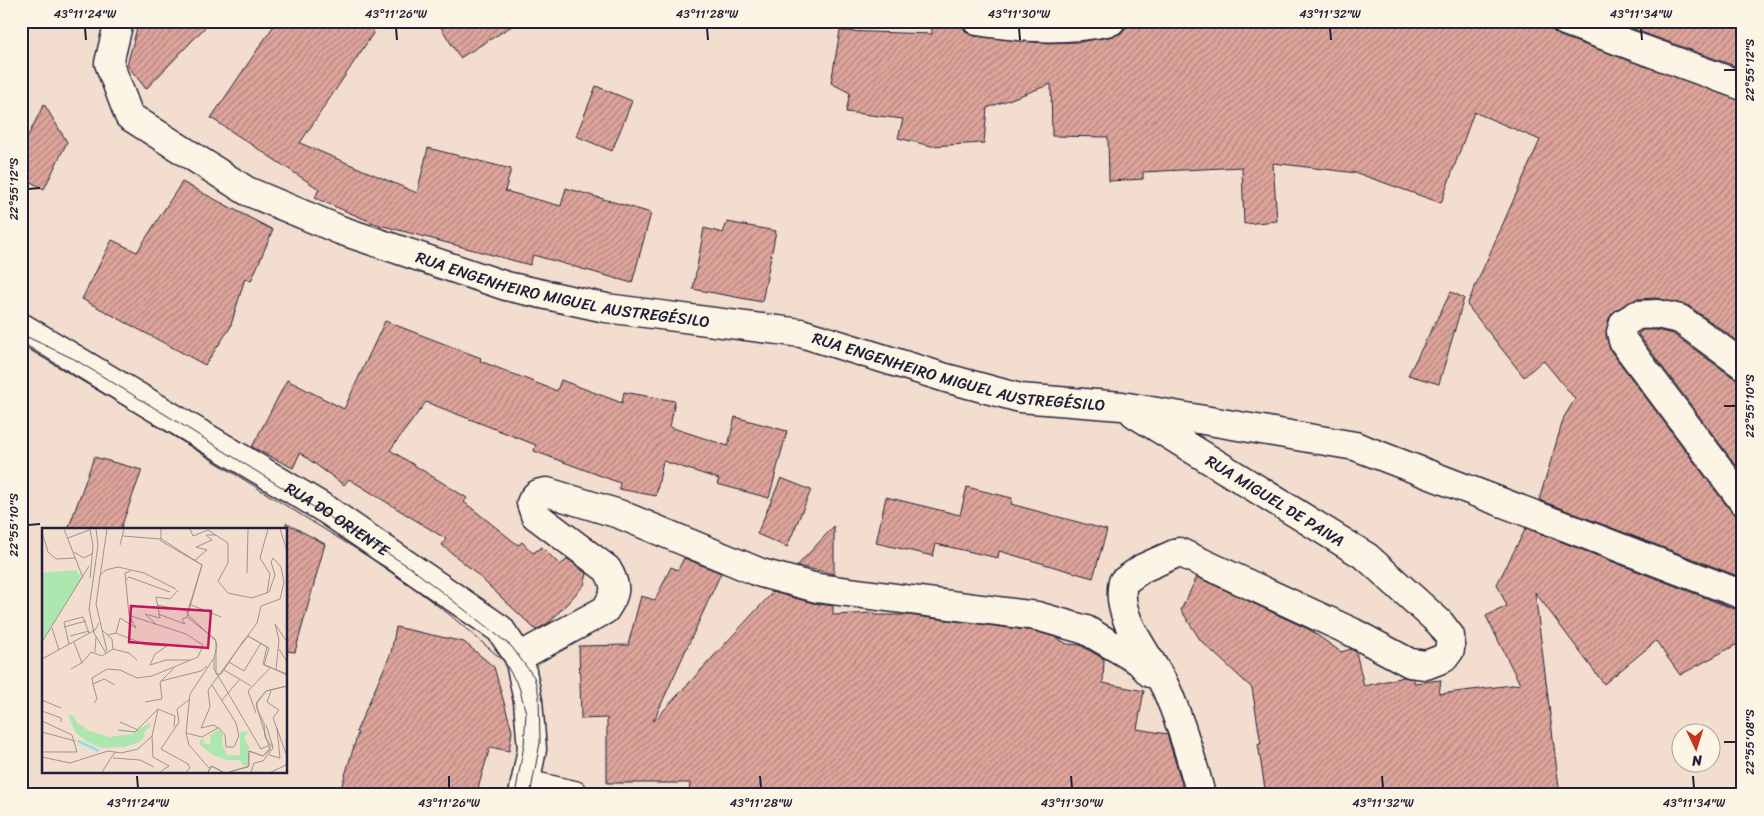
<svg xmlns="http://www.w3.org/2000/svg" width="1764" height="816" viewBox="0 0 1764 816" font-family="Sriracha,sans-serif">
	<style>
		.building { fill: url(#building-hatch); stroke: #22223b }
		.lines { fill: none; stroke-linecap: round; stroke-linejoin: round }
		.minor-casing { stroke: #22223b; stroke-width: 31 }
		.minor { stroke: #fcf5e5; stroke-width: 28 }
		.tram { stroke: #22223b; stroke-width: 1 }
		.ticks { fill: none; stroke: #22223b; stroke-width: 2 }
		.labels { text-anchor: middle; stroke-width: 4.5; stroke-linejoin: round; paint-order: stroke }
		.street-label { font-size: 16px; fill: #22223b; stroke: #fcf5e5 }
		.inset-river { fill: none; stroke: #8fdfeb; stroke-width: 2.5 }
		.inset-road { fill: none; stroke: #9f9293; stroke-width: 1 }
		.view { fill: #c2185b; fill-opacity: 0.15; stroke: #c2185b; stroke-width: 2.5 }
		.inset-edge { fill: none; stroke: #22223b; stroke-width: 2.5 }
		.neatline { fill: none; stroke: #22223b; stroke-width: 2 }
		.ticks-label { font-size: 12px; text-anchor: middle; fill: #22223b }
	</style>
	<defs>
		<pattern id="building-hatch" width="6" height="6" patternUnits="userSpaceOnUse" patternTransform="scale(1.25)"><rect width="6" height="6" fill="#dda49a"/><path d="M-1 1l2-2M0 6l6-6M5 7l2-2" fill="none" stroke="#b3857f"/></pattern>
	</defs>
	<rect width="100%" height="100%" fill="#f3ddce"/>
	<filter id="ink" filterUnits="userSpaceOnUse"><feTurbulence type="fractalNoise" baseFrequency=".02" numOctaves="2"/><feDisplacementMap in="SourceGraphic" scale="10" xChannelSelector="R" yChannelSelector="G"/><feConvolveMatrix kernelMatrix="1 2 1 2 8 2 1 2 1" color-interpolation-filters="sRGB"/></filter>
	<g filter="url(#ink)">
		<!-- building -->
		<path class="building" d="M139 21H211L146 89 127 65Z
			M277 21H359L374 32 300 143 417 193 428 148 511 169 505 191 561 206 566 188 651 213 632 283 533 255 530 265 376 224 315 198 319 189 211 118Z
			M437 21H520L460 58Z
			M932 21H962L963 27 967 33 975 36 1044 43 1079 42 1114 36 1121 33 1126 27V21H1550L1553 31 1560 36 1743 101V345L1689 306 1656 298 1636 299 1616 310 1609 318 1606 335 1610 350 1730 510 1736 515 1743 516V578L1539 500 1564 417 1575 399 1543 360 1524 377 1467 305 1540 140 1474 112 1441 203 1357 173 1273 163 1277 221 1244 224 1242 167 1143 172V179L1109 181 1108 137 1052 136 1051 84 987 108 984 143 931 146 898 138 903 119 846 112 850 93 831 83 840 31 932 34Z
			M1611 21H1743V69Z
			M596 86 632 101 612 151 576 136Z
			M44 104 67 142 44 189 21 177V150Z
			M182 182 273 230 251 281 245 278 230 328 205 365 82 299 112 240 137 252Z
			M727 222 776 231 762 302 693 289 704 228 723 233Z
			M1451 292 1464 298 1439 384 1408 375Z
			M385 321 481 358 480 361 557 391 561 380 622 403 624 392 675 401 670 427 728 446 735 417 787 431 769 498 717 484 719 479 663 461 656 496 619 489 620 483 534 451 536 445 426 402 390 450 467 498 464 502 518 545 522 542 533 553 542 547 560 565 568 559 587 574 584 585 550 622 536 630 470 568 442 545 446 539 349 479 344 485 300 453 293 468 252 447 287 380 344 409Z
			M1642 330H1656L1673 334 1734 378 1743 380V475L1638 334Z
			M94 457 142 470 120 530H68Z
			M781 478 811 490 787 547 757 534Z
			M967 487 1012 498 1011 504 1107 530 1093 578 999 551 998 558 936 544 933 556 876 543 886 497 960 515Z
			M286 523 325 544 295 652 286 651Z
			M834 526V574L797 566Z
			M1526 528 1737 610H1743V641L1680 675 1656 641 1604 684 1535 592 1560 795H1266L1258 744H1261L1252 688 1201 641 1181 610 1197 577 1310 630 1341 652 1351 649 1356 652 1364 686 1404 677 1414 679V683L1441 680 1439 694 1520 684 1486 616 1507 606 1497 584Z
			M684 558 721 573 653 722 773 592 813 603 833 606V615L874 613V615H908L1034 631 1055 637 1067 644 1080 645 1104 659 1103 683 1144 691 1137 729 1167 734 1182 784 1180 795H718L689 794 690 783H607V718L581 719 579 646 628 645 641 596 655 600 671 567 678 570Z
			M396 627 464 642 494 667 512 731 509 751 490 747 476 795H339L358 733 356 732 391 653Z"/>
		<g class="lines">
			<!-- minor casing -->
			<g class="minor-casing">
				<g id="minor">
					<path id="s1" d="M119 21 109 63 129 116 247 191 340 230 506 286 606 308 801 333 946 378 1020 398 1122 406 1355 446 1743 595"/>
					<path d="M977 21C1023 28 1065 31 1111 21"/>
					<path d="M1565 21 1743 86"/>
					<path id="s2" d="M21 327 327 510 500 629 519 657 528 701 532 749 523 795"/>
					<path d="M1743 365 1680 319 1657 314 1637 315 1624 323 1621 332 1623 341 1743 501"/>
					<path id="s3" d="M1134 413 1367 557 1440 623 1450 636V650L1444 658 1426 665 1410 663 1352 632 1179 552 1143 568 1123 582C1114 621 1154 659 1168 693 1182 726 1192 760 1201 795"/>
					<path d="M519 657 605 610C616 594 618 587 607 569L535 515 531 503C535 494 538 493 547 492L619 514 761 573 817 588 1037 616 1086 630 1139 661 1150 673"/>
					<path d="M525 784 574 795"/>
				</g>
			</g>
			<!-- minor -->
			<use href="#minor" class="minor"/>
			<!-- tram -->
			<path class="tram" d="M21 334 74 359 176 421 411 568 511 646 534 677 539 695 540 743 530 795
				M21 342 387 568 450 615 504 661 519 687 526 713 524 745 515 795"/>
		</g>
	</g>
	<!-- ticks -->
	<path class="ticks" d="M85 28 86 40M396 28 397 40M707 28 708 40M1019 28 1020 40M1330 28 1331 40M1641 28 1642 40M1724 70H1736M28 189 40 188M1724 406H1736M28 525 40 524M1724 742H1736M137 776 138 788M449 776V788M760 776 761 788M1071 776 1072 788M1382 776 1383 788M1693 776 1694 788"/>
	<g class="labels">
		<!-- street labels -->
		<g class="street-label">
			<text dy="6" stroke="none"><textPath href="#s1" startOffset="572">RUA ENGENHEIRO MIGUEL AUSTREGÉSILO</textPath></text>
			<text dy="6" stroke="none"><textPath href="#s1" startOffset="978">RUA ENGENHEIRO MIGUEL AUSTREGÉSILO</textPath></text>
			<text dy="6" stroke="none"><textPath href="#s3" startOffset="166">RUA MIGUEL DE PAIVA</textPath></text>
			<text dy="6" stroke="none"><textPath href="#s2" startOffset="370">RUA DO ORIENTE</textPath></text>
		</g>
	</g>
	<!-- overview -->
	<g transform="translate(42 528)">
		<rect width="245" height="245" fill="#f3ddce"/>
		<path d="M26 187 32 188 35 195 48 203 67 209 90 206 107 195 109 198 101 205 103 208 98 214 82 219 60 220 45 214 34 205ZM177 201 181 207 180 215 185 227H198V204L207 203 202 209 207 219 205 237 201 238 198 232H184L171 227 159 218 157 214 162 209 161 215 169 217 168 207Z" fill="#abe7ae"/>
		<path d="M34 42 40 50 0 113V45Z" fill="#abe7ae"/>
		<path class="inset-river" d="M36 213 57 223"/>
		<path class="inset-road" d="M22 1 41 50M54 1 56 17 47 81 52 105 64 125M65 1 54 76 65 123M119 1V13L160 37 145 89 173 111 175 118 172 130 148 166 144 205 147 217 167 240M238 1 245 23M0 4 6 24M81 8 118 11M26 10 47 2M118 10 160 37 145 86 174 113V146H179L202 112M78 17 82 1M6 24 14 31 33 30M32 24 42 30 51 25M153 32 165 22 154 19 170 12 164 7H174M205 45 206 1M58 47 64 42 76 39 102 45 134 61M48 50 51 18 48 1M84 52 87 49 128 64M225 65 228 46 218 30 226 1M147 76 179 89M115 77 145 83M116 86 143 96 140 91 145 89M87 87 83 45 89 43M114 96 103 86 118 90 114 69 128 71 136 62M22 99 44 93M10 100 17 122M66 107 74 105 104 117 125 118M28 108 47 103M206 108 227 120 222 137 245 146M0 114 47 38M32 114 40 135M27 116 22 94 41 89 47 105M199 117 206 108 225 119 221 136 245 147M125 118 113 126 108 137 124 132H148M71 121 87 125 95 132M237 121 245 134M53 124 54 109M172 130V141L219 221 228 217M0 131 53 102 57 95M187 134 202 143 219 115M29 141 41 134 49 124 60 128 71 121 70 111 61 103M182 142 209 158M234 142 237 112 233 96 245 114M119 153 159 143 165 138M51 156 55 171 52 175M73 157 62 151 51 156 50 150 65 141 78 142 95 150 110 148 156 129 161 117 144 106 89 88 87 87 94 100 78 90 74 105M170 157 194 195 197 208 192 219H184L183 207 176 199M229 163 225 174 237 182 231 190 245 228M0 172 19 180M180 172 198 151M103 174 120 171 118 154 132 140M0 183 19 190V194M214 185 206 163 228 140M0 193 30 207 35 224H0M78 194 96 202M224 197 231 219M76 202 93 204 116 181M0 204 33 213M144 205 160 209 176 200 172 197 159 200 168 179 166 162 215 95 219 78 238 71 242 54 239 39 231 30 229 34 233 47 227 64 210 70 186 65 176 53 186 35V15L166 2 151 8 148 1M110 208 111 229 127 238 118 244M227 227 238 230 235 200M0 229 28 235 66 223 79 225 96 221 110 208 116 181 133 188 132 199M71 230 98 232 112 239M60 244 73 224M144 244 148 240 146 236 119 221 137 194 135 181 148 171M166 244 170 238 181 244M166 244 169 238 181 244M187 244 207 238V223L221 228 229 219M187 244 206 239 207 223 221 228 228 222 214 176 224 163 245 158M209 244 212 235 221 233 231 220 223 209 222 195 215 181V174L224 163 245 158M229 244 244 237 245 233"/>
		<path class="view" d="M89 78 169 83 166 120 87 114Z"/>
		<rect width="245" height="245" class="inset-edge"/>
	</g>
	<!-- margin -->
	<rect width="1764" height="816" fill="none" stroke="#fcf5e5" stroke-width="55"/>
	<!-- north arrow -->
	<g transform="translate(1696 748) rotate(176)"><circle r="24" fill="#fcf5e5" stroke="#a5a1a1"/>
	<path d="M0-4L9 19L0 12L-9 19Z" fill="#c8321e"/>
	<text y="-8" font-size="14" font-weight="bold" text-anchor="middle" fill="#22223b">N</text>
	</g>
	<rect x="28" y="28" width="1708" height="760" class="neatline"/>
	<g class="ticks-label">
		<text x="85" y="18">43°11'24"W</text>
		<text x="396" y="18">43°11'26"W</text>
		<text x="707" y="18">43°11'28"W</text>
		<text x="1019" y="18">43°11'30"W</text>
		<text x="1330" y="18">43°11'32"W</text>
		<text x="1641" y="18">43°11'34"W</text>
		<text transform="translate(1750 70) rotate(-90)" y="4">22°55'12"S</text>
		<text transform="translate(14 189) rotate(-90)" y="4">22°55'12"S</text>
		<text transform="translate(1750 406) rotate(-90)" y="4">22°55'10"S</text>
		<text transform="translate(14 525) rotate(-90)" y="4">22°55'10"S</text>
		<text transform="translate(1750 742) rotate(-90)" y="4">22°55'08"S</text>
		<text x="138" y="807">43°11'24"W</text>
		<text x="449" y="807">43°11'26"W</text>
		<text x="761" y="807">43°11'28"W</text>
		<text x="1072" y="807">43°11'30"W</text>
		<text x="1383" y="807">43°11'32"W</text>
		<text x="1694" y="807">43°11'34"W</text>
	</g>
</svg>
